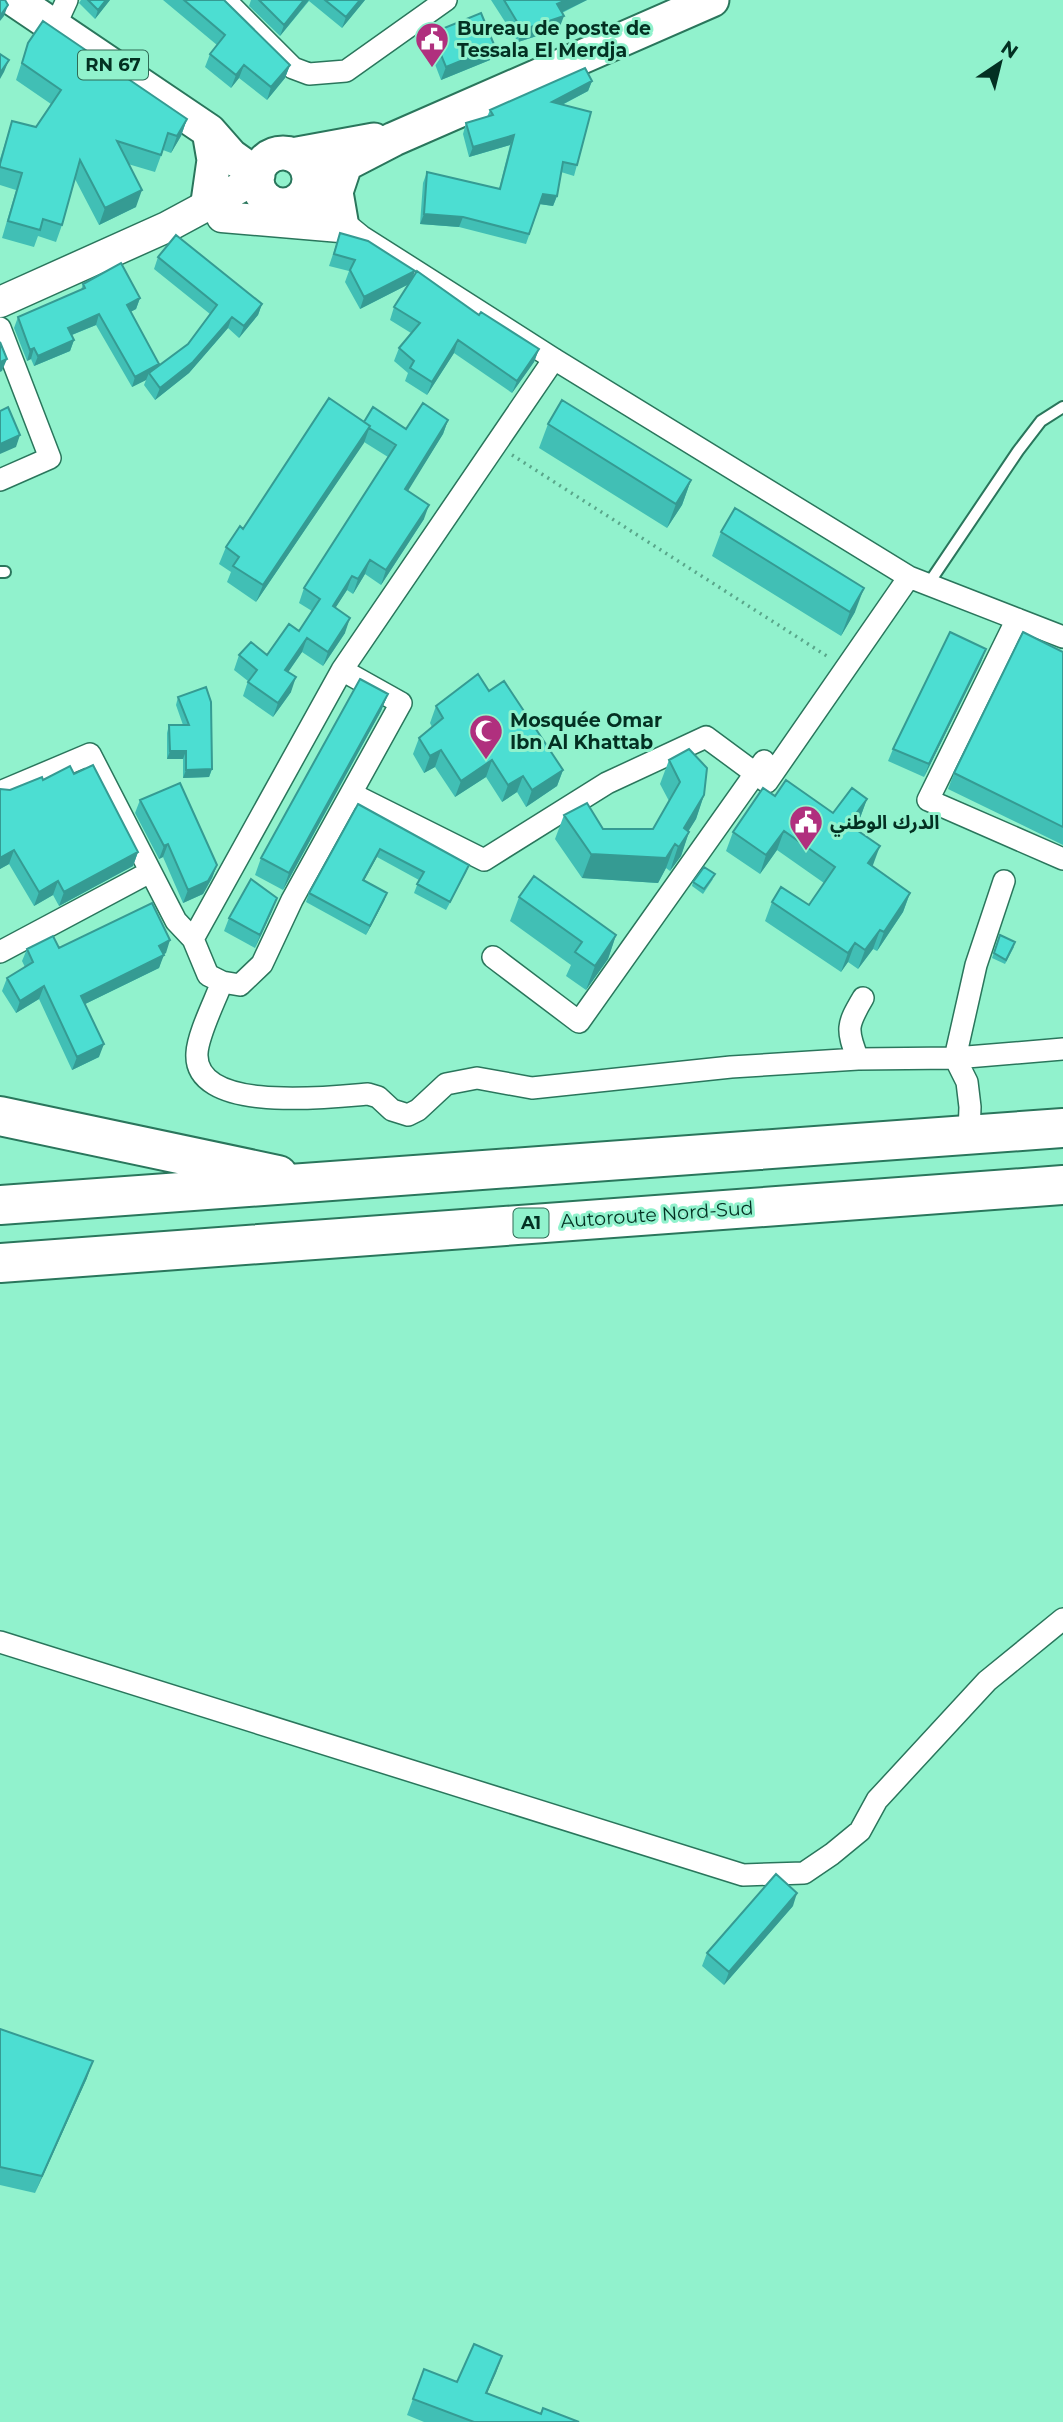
<svg xmlns="http://www.w3.org/2000/svg" width="1063" height="2422" viewBox="0 0 1063 2422" font-family="Montserrat,'Noto Sans Arabic',sans-serif">
	<style>
		.lines { fill: none; stroke-linecap: round; stroke-linejoin: round }
		.service-casing { stroke: #2a765c; stroke-width: 14 }
		.minor-casing { stroke: #2a765c; stroke-width: 24 }
		.secondary-casing { stroke: #2a765c; stroke-width: 33 }
		.primary-casing { stroke: #2a765c; stroke-width: 37 }
		.motorway-casing { stroke: #2a765c; stroke-width: 42 }
		.path { stroke: #59a68a; stroke-width: 3.5; stroke-dasharray: 2 5; stroke-linecap: butt }
		.service { stroke: #fff; stroke-width: 10 }
		.minor { stroke: #fff; stroke-width: 21 }
		.secondary { stroke: #fff; stroke-width: 30 }
		.primary { stroke: #fff; stroke-width: 33 }
		.motorway { stroke: #fff; stroke-width: 38 }
		.wall { fill: #41bfb5 }
		.shaded-wall { fill: #359b93 }
		.building { fill: #4cded2; stroke: #359b93; stroke-width: 2 }
		.labels { text-anchor: middle; stroke-width: 6; stroke-linejoin: round; paint-order: stroke }
		.shield { fill: #91f2cd; stroke: #2e6a55; stroke-width: 2 }
		.shield-label { font-size: 18px; font-weight: bold; fill: #033022 }
		.poi-label { font-size: 19px; font-weight: bold; fill: #033022; stroke: #91f2cd; text-anchor: start }
		.street-label { font-size: 19px; fill: #033022; stroke: #91f2cd }
	</style>
	<rect width="100%" height="100%" fill="#91f2cd"/>
	<g class="lines">
		<!-- service casing -->
		<g class="service-casing">
			<path id="service" d="M0 572H5
				M927 586 1018 451 1041 421 1063 407"/>
		</g>
		<!-- minor casing -->
		<g class="minor-casing">
			<path id="minor" d="M225 0 293 68 309 74 346 71 446 0
				M55 26 67 0
				M306 191 361 236 554 359 909 577 1063 637
				M286 205 320 219
				M0 328 50 458 0 480
				M1017 619 928 800 1063 859
				M0 792 90 754 176 921 193 939 342 670 554 359
				M352 794 484 860 607 783 706 737 767 782 909 577
				M193 939 208 975 222 982 240 985 262 964 292 900 401 703 342 670
				M0 952 150 872
				M493 957 579 1022 764 761
				M222 982C215 1001 198 1034 197 1053 193 1114 332 1097 368 1094L378 1097 392 1110 408 1115 418 1110 446 1084 477 1078 532 1088 731 1067 858 1059 955 1058 1063 1049
				M858 1059C846 1029 847 1025 863 998
				M969 1135 970 1107 967 1082 955 1058 976 965 1004 881
				M0 1642 743 1875 804 1873 832 1854 860 1831 877 1800 987 1681 1063 1619"/>
		</g>
		<!-- secondary casing -->
		<g class="secondary-casing">
			<path id="secondary" d="M222 217 340 227
				M0 302 167 227 258 178"/>
		</g>
		<!-- primary casing -->
		<g class="primary-casing">
			<path id="primary" d="M15 0 209 131 231 156 258 175
				M257 179a26 26 0 1 1 52 0a26 26 0 1 1-52 0Z
				M292 155 374 140
				M309 183 394 139 712 0
				M208 202 214 160 209 131
				M341 221 336 192 345 165"/>
		</g>
		<!-- motorway casing -->
		<g class="motorway-casing">
			<path id="motorway" d="M0 1116 278 1175
				M0 1205 1063 1128
				M0 1263 1063 1185"/>
		</g>
		<!-- path -->
		<path class="path" d="M512 455 830 658"/>
		<!-- service -->
		<use href="#service" class="service"/>
		<!-- minor -->
		<use href="#minor" class="minor"/>
		<!-- secondary -->
		<use href="#secondary" class="secondary"/>
		<!-- primary -->
		<use href="#primary" class="primary"/>
		<!-- motorway -->
		<use href="#motorway" class="motorway"/>
	</g>
	<!-- wall -->
	<path class="wall" d="M81 0H110L95 19 79 3Z
		M163 0H224L290 65 285 78 267 100 239 78 231 88 205 67 210 54 217 45Z
		M251 0H365L342 28 309 1 280 36 249 6Z
		M491 0H587L562 13 559 29 518 42Z
		M432 33 490 60 441 80 428 46Z
		M28 43 187 119 181 136 171 153 163 150 155 172 128 164 136 207 99 225 75 179 62 225 56 242 38 236 34 247 2 238 16 190 0 185V159L12 121 36 127 51 104 16 80Z
		M592 81 588 91 562 105 577 165 574 176 561 172 557 196 553 206 540 204 526 244 459 227 420 224 423 183 427 172 499 189 510 145 469 157 463 134 466 123 487 117 490 110Z
		M340 233 412 278 539 349 534 362 512 393 454 353 427 395 405 381 408 373 394 361 399 348 411 333 390 320 394 307 409 284 360 309 345 282 349 271 329 266Z
		M158 257 262 304 258 315 239 338 228 328 189 373 155 400 144 385 146 380 132 387 96 325 72 335 74 340 70 351 34 366 31 359 27 361 14 328 18 317 81 290 83 284 140 298 136 309 130 312 158 366 188 344 210 314 154 269Z
		M448 420 443 434 407 491 424 519 381 585 365 574 353 594 347 590 335 608 345 633 323 666 302 652 288 672 291 692 273 717 243 696 248 681 234 670 239 655H267L299 631 312 611 299 603 304 588 388 457 364 442 256 602 227 582 231 572 219 564 226 547 243 529 364 422 406 429Z
		M548 424 691 480 682 505 667 528 539 448Z
		M721 532 855 612 841 636 712 556Z
		M986 649 981 662 924 777 888 761 893 749Z
		M1063 652V845L948 789 954 773Z
		M489 691 563 770 557 786 526 807 517 792 502 802 486 777 455 797 435 767 424 773 413 754 419 738 432 727 430 723 436 706Z
		M388 694 381 711 283 890 255 875 261 858Z
		M178 697 212 769 209 777 183 778V759H167V733L169 725H183L176 705Z
		M669 760 704 795 696 819 688 831 689 832 681 856 670 871 666 868 658 883 582 878 555 839 564 815 603 829H653L669 801 660 784Z
		M74 774 138 852 133 866 59 906 53 895 34 906 9 864 0 869V789L10 790 43 780Z
		M775 796 833 813 867 799 860 818 853 827 872 866 910 893 903 912 877 951 873 949 858 969 848 962 841 972 765 921 772 902 809 905 824 883 777 850 760 874 726 851 733 832Z
		M140 800 217 865 212 878 203 894 183 903 163 857 159 859 135 813Z
		M358 804 469 865 466 873 446 910 414 893 419 880 377 857 364 880 387 893 384 901 366 935 306 902 309 893Z
		M713 879 703 894 692 886 693 882Z
		M519 897 616 935 608 959 586 990 566 976 571 965 510 921Z
		M272 911 255 948 224 931 229 918Z
		M1000 935 1014 947 1005 964 992 958Z
		M59 948 166 953 163 954 159 968 85 1004 99 1057 72 1070 39 999 16 1013 2 991 7 978 25 967 22 961 27 949Z
		M793 1906 724 1985 702 1966 707 1953Z
		M0 2029 87 2078 35 2193 0 2185Z
		M502 2356 487 2393 541 2414 579 2422H424L407 2415 424 2369 457 2382Z"/>
	<!-- shaded-wall -->
	<path class="shaded-wall" d="M106 0H110L95 19 98 10Z
		M304 0H309L280 36 284 25Z
		M360 0H365L342 28 346 17Z
		M566 0H587L552 17 557 4Z
		M8 5 4 16 0 21V16Z
		M564 16 559 29 518 42 522 30Z
		M495 47 490 60 441 80 446 67Z
		M9 60 4 72 0 79V73Z
		M244 65 239 78 231 88 236 75Z
		M290 65 285 78 267 100 271 87Z
		M592 81 588 91 548 112 552 102Z
		M187 119 181 136 171 153 177 136Z
		M514 135 510 145 469 157 473 147Z
		M142 190 136 207 99 225 105 208Z
		M543 194 557 196 553 206 539 204Z
		M424 214 463 217 459 227 420 224Z
		M415 271 411 283 360 309 364 297Z
		M140 298 136 309 123 316 127 305Z
		M262 304 258 315 239 338 244 326Z
		M99 314 96 325 64 338 68 328Z
		M232 317 228 328 189 373 155 400 160 388Z
		M74 340 70 351 34 366 38 356Z
		M458 340 454 353 427 395 432 382Z
		M34 348 31 359 27 361 30 350Z
		M539 349 534 362 512 393 517 381Z
		M7 359 2 371 0 372V362Z
		M159 364 155 375 149 373 146 380 132 387 135 377Z
		M448 420 443 434 400 504 405 489Z
		M370 426 364 443 256 602 263 585Z
		M20 435 16 447 0 454V444Z
		M691 480 682 505 667 528 676 504Z
		M429 505 424 519 381 585 386 570Z
		M370 560 365 574 353 594 358 579Z
		M352 576 347 590 327 621 333 606Z
		M864 588 855 612 841 636 850 612Z
		M350 618 345 633 323 666 328 652Z
		M307 638 302 652 280 684 285 670Z
		M986 649 981 662 924 777 929 764Z
		M296 677 291 692 273 717 278 703Z
		M388 694 381 711 283 890 289 873Z
		M441 750 435 767 424 773 430 756Z
		M170 751H186L183 759H167Z
		M492 760 486 777 455 797 461 781Z
		M212 769 209 777 183 778 186 770Z
		M563 770 557 786 526 807 532 790Z
		M523 776 517 792 502 802 508 785Z
		M704 795 696 819 680 845 689 832 681 856 670 871 684 828Z
		M867 799 860 818 841 843 848 824Z
		M784 831 777 850 760 874 766 855Z
		M168 844 163 857 159 859 164 846Z
		M675 844 666 868 658 883 582 878 591 854Z
		M880 846 873 865 861 882 868 863Z
		M380 849 377 857 360 888 363 880Z
		M14 850 9 864 0 869V858Z
		M138 852 133 866 59 906 64 892Z
		M217 865 212 878 203 894 183 903 188 890Z
		M58 881 53 895 34 906 39 892Z
		M387 893 384 901 366 935 370 926Z
		M910 893 903 912 877 951 884 932Z
		M277 898 272 911 255 948 260 935Z
		M880 930 873 949 858 969 865 950Z
		M616 935 608 959 586 990 595 966Z
		M170 940 166 953 155 959 159 946Z
		M855 943 848 962 841 972 848 953Z
		M164 955 159 968 77 1008 81 996Z
		M44 986 39 999 16 1013 20 1001Z
		M104 1044 99 1057 72 1070 77 1057Z
		M797 1893 793 1906 724 1985 729 1972Z
		M93 2061 87 2078 35 2193 42 2176Z
		M502 2356 496 2373 480 2409 486 2393Z"/>
	<!-- building -->
	<path class="building" d="M0 0H5L8 5 0 16Z
		M88 0H106L98 10Z
		M184 0H224L290 65 271 87 244 65 236 75 210 54 225 35Z
		M259 0H304L284 25Z
		M325 0H360L346 17Z
		M504 0H566L557 4 564 16 522 30Z
		M481 13 495 47 446 67 432 33Z
		M43 21 187 119 177 136 168 133 161 155 117 141 142 190 105 208 80 160 62 225 43 219 40 230 8 221 22 173 0 167V164L12 121 36 127 61 90 22 63 28 43Z
		M0 54 9 60 0 73Z
		M585 68 592 81 552 102 591 112 577 165 563 162 557 196 543 194 529 234 463 217 424 214 427 172 500 189 514 135 473 147 466 123 493 115 490 110Z
		M340 233 368 241 415 271 364 297 350 270 355 260 334 254Z
		M176 235 262 304 244 326 232 317 193 362 160 388 149 373 188 344 217 305 158 257Z
		M121 263 140 298 127 305 159 364 135 377 99 314 68 328 74 340 38 356 34 348 30 350 18 317 85 288 83 284Z
		M417 271 479 315 481 312 539 349 517 381 458 340 432 382 410 368 414 361 399 348 420 323 394 307Z
		M0 342 7 359 0 362Z
		M329 398 370 426 263 585 233 566 239 557 226 547 240 526 243 529Z
		M562 400 691 480 676 504 548 424Z
		M423 403 448 420 405 489 429 505 386 570 370 560 358 579 352 576 333 606 350 618 328 652 307 638 285 670 296 677 278 703 248 682 257 670 239 655 251 642 267 655 289 624 299 631 320 599 304 588 396 445 369 428 370 426 364 422 373 407 406 429Z
		M8 407 20 435 0 444V411Z
		M735 508 864 588 850 612 721 532Z
		M950 632 986 649 929 764 893 749Z
		M1023 632 1063 652V827L954 773Z
		M478 674 489 691 504 681 563 770 532 790 523 776 508 785 492 760 461 781 441 750 430 756 419 738 443 718 436 706Z
		M360 679 388 694 289 873 261 858Z
		M206 687 211 702 212 769 186 770V751H170L169 725H189L178 697Z
		M689 749 707 768 704 795 684 828 689 832 679 847 675 844 666 858 591 854 564 815 587 803 603 829H653L680 782 669 760Z
		M93 765 138 852 64 892 58 881 39 892 14 850 0 858V789L10 790 42 777 43 780 70 766 74 774Z
		M786 780 833 813 852 788 867 799 848 824 880 846 868 863 910 893 884 932 880 930 865 950 855 943 848 953 772 902 781 887 809 905 835 867 784 831 766 855 733 832 763 788 775 796Z
		M180 783 217 865 208 881 188 890 168 844 164 846 140 800Z
		M358 804 469 865 450 902 417 884 424 872 380 849 363 880 387 893 370 926 309 893Z
		M704 867 715 874 704 889 693 882Z
		M534 876 616 935 595 966 575 952 582 942 519 897Z
		M251 879 277 898 260 935 229 918Z
		M152 903 170 940 159 946 164 955 81 996 104 1044 77 1057 44 986 20 1001 7 978 33 962 27 949 53 936 59 948Z
		M1000 935 1015 942 1006 960 994 953Z
		M776 1874 797 1893 729 1972 707 1953Z
		M0 2029 93 2061 42 2176 0 2167Z
		M474 2344 502 2356 486 2393 541 2414 543 2408 579 2422H474L413 2399 424 2369 457 2382Z"/>
	<!-- icons -->
	<defs>
		<g id="civic-pin" transform="scale(1.75)"><path d="M0 17L-7.5 6A9.5 9.5 0 1 1 7.5 6Z" fill="#b0307e" stroke="#91f2cd"/><path d="M-.6-6.5H3V-4.5H.6V-3L4-1V1h2V6H-6V1h2V-1L-.6-3ZM-1.2 2.5V6h2.4V2.5Z" fill="#fff"/></g>
		<g id="mosque-pin" transform="scale(1.75)"><path d="M0 17L-7.5 6A9.5 9.5 0 1 1 7.5 6Z" fill="#b0307e" stroke="#91f2cd"/><path d="M3.5-4.9A6 6 0 1 0 3.5 4.9A5 5 0 1 1 3.5-4.9Z" fill="#fff"/></g>
	</defs>
	<g fill-rule="evenodd">
		<use href="#civic-pin" x="432" y="39"/>
		<use href="#mosque-pin" x="486" y="731"/>
		<use href="#civic-pin" x="806" y="822"/>
	</g>
	<g class="labels">
		<!-- shield labels -->
		<g class="shield">
			<rect x="78" y="50.5" width="70" height="29" rx="5"/>
			<rect x="513.5" y="1208.5" width="35" height="29" rx="5"/>
		</g>
		<g class="shield-label">
			<text x="113" y="71">RN 67</text>
			<text x="531" y="1229">A1</text>
		</g>
		<!-- poi labels -->
		<g class="poi-label">
			<text x="457" y="35">Bureau de poste de<tspan x="457" dy="22">Tessala El Merdja</tspan></text>
			<text x="510" y="727">Mosquée Omar<tspan x="510" dy="22">Ibn Al Khattab</tspan></text>
			<text x="830" y="829">الدرك الوطني</text>
		</g>
		<!-- street labels -->
		<g class="street-label">
			<text transform="translate(657 1214) rotate(-4)" y="7">Autoroute Nord-Sud</text>
		</g>
	</g>
	<!-- north arrow -->
	<g transform="translate(1000 63) rotate(35)" stroke="#91f2cd" stroke-width="5" paint-order="stroke">
	<path d="M0-5L12 26L0 18L-12 26Z" fill="#033022"/>
	<text y="-10" font-size="19" font-weight="bold" text-anchor="middle" fill="#033022">N</text>
	</g>
</svg>
